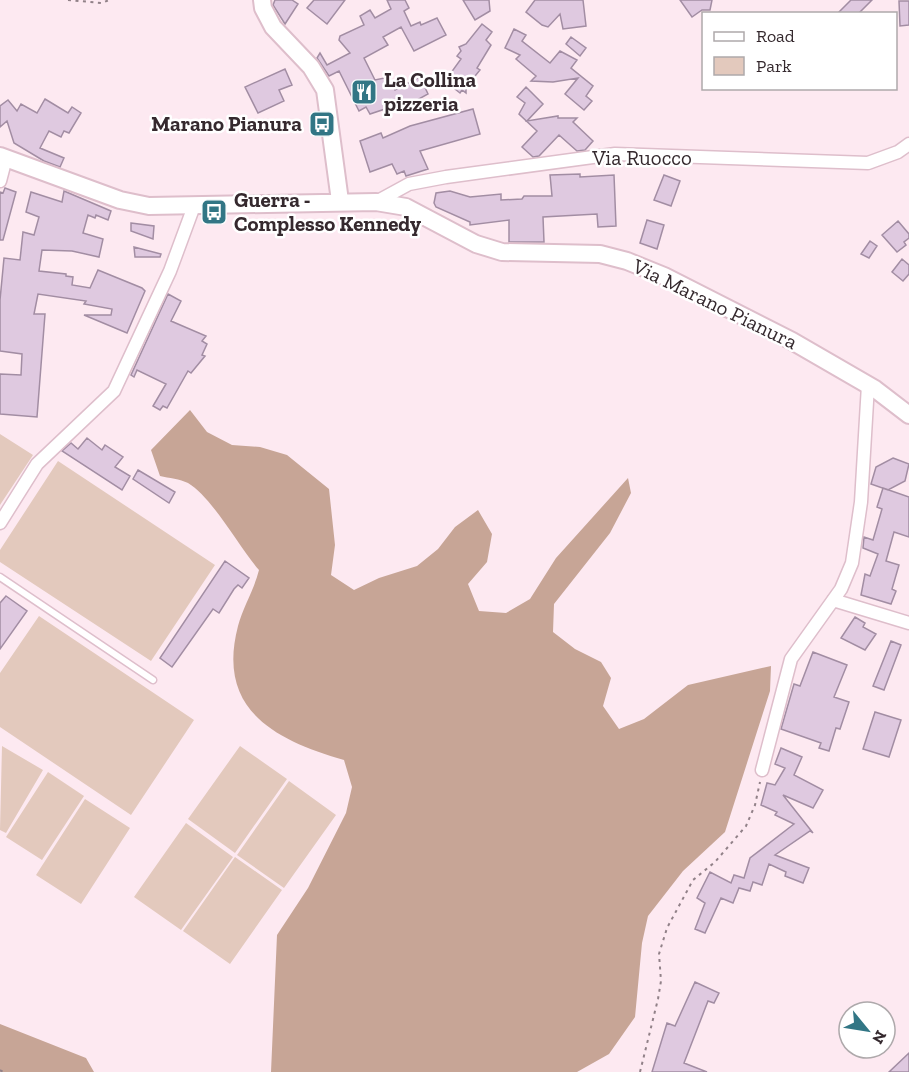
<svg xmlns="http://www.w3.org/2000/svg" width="909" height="1072" viewBox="0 0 909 1072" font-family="'Zilla Slab',serif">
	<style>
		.green { fill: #e3c9bd }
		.forest { fill: #c7a596 }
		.building { fill: #dfc9e0; stroke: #a28da3; stroke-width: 1.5 }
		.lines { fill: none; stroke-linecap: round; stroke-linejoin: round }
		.lane-casing { stroke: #debecb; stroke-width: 9 }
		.street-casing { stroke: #debecb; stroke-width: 15 }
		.secondary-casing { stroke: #debecb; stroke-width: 20 }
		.path { stroke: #918188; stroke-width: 2; stroke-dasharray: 3 4.5; stroke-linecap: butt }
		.lane { stroke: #fff; stroke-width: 6 }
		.street { stroke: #fff; stroke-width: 12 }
		.secondary { stroke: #fff; stroke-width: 16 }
		.labels { text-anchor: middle; stroke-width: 5; stroke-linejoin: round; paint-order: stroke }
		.poi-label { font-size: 21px; font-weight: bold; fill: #35292e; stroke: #fff; text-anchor: start }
		.street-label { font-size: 21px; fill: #35292e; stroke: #fff }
	</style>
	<rect width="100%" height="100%" fill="#fde9f1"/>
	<!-- green -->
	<path class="green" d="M0 434 33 455 0 505Z
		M58 461 215 565 151 661 0 562V550Z
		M39 616 194 720 131 815 0 727V673Z
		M2 746 43 770 6 833 0 830Z
		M240 746 287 779 235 853 188 819Z
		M48 772 84 796 42 860 6 837Z
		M289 781 336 815 284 888 237 855Z
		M85 799 130 828 81 904 36 875Z
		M186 823 233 857 181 930 134 897Z
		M235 857 282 890 230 964 183 931Z"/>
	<!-- forest -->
	<path class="forest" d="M190 410 207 432 232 445 260 447 287 455 329 489 335 545 331 575 354 590 379 578 417 566 438 549 455 527 478 510 492 534 487 562 468 584 479 611 506 613 530 599 556 558 628 478 631 493 610 533 554 604 553 632 575 649 601 662 611 678 603 706 619 729 644 719 688 685 771 666 770 691 725 832 683 871 648 916 642 943 635 1017 609 1054 577 1072H271L277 935 308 888 346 813 352 787 344 760C275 740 216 710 238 626 243 607 254 590 259 570 239 547 212 497 188 483 180 479 169 478 160 476L151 450Z
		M0 1024 86 1058 94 1072H0Z"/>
	<!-- building -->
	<path class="building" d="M275 0H292L298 4 285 24 273 5Z
		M314 0H345L327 24 307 8Z
		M387 0H405L409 8 404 11 411 26 420 22 421 25 437 18 446 35 414 51 401 27 383 37 388 45 364 58 375 80 389 77 395 90 420 77 428 94 410 104 409 101 370 114 366 107 359 111 339 71 329 76 317 58 320 53 327 65 350 53 339 40 340 36 364 25 360 16 370 10 375 18 391 9Z
		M463 0H489L490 11 475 20Z
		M535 0H583L586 26 563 29 560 14 548 27 542 25 526 12Z
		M680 0H712L710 10H702L692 17Z
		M851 0H872L858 14H837Z
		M899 1H909V25L900 26Z
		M482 24 492 32 486 40 491 45 477 68 480 70 466 87V93L462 90 460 93 445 81 461 59 457 56 461 51 459 47 466 44Z
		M514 29 526 35 522 41 550 63 560 51 577 60 571 68 593 86 586 96 592 101 584 110 565 94 578 78 553 82 531 81 536 76 516 59 520 55 505 48Z
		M571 37 586 48 580 56 566 44Z
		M285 69 292 85 279 90 284 101 258 113 245 87Z
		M526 87 543 104 527 121 558 116V118H577L573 122 593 141 585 150 577 151 559 135 539 156 533 157 522 147 537 131 519 114 525 103 517 97Z
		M45 99 68 113 72 107 81 113 69 133 64 131 61 137 49 131 40 148 64 158 60 167 44 161 14 143 7 121 0 127V106L8 100 17 111 21 104 37 113Z
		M473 109 480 134 420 151 428 169 406 176 404 171 397 174 392 164 370 172 360 141 381 133 383 138 410 126Z
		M580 174V177L614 175 616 226 598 227 597 214 543 217 544 242H509V220L470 225V222L436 207 434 203 436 193 450 191 470 197 501 194V200L522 199 524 196H552L550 175Z
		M664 175 680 181 671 206 654 200Z
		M5 188 16 192 3 240H0V192L3 193Z
		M64 191 111 211 108 220 96 215 95 218 88 215 83 233 103 239 99 257 72 251 42 250 39 271 66 274V276L73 277 72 285 90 288 98 270 142 288 145 291 127 333 84 315H111L112 309 84 304 86 301 38 294 34 314H45L37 417 0 414V374L21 375 22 354 0 351V300L4 258 20 260 23 232 34 235 39 217 26 212 31 192 62 202Z
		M647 220 664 225 657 249 640 243Z
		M898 221 909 234V238L904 242 906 245 897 252 882 235Z
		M131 223 154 226 153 239 131 231Z
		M870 241 877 246 869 258 861 254Z
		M134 247 161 254 160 257H135Z
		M902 259 909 265V274L903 281 892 272Z
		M168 294 181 301 171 321 206 336 202 341 207 344 202 355 205 356 191 373 188 371 167 408 163 406 160 410 153 406 166 384 137 370 134 377 131 375Z
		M87 438 102 450 105 445 123 457 115 467 130 476 122 490 62 451 71 443 78 449Z
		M893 458 909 464 905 481 888 490 871 484 876 467Z
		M138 470 175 492 169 503 133 479Z
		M883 488 909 497V537L894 532 886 561 899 565 892 589 896 591 891 604 861 595 865 574 870 576 878 554 863 548 864 537 873 540 882 509 877 507Z
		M225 561 249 578 242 588 238 585 234 589 219 613 213 609 172 667 160 658Z
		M6 596 27 611 0 649V603Z
		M855 617 865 623 863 627 876 634 865 650 841 638Z
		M891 641 901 645 884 690 873 686Z
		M813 652 847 665 834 697 849 702 840 729 836 728 829 751 819 748 821 743 781 729 794 684 800 686Z
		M875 712 901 720 889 757 863 749Z
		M781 748 802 757 794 775 823 790 813 808 783 795 813 833 810 831 775 855 809 868 803 883 785 876 786 872 769 864 762 885 753 882 750 891 739 888 733 903 721 898 705 933 695 929 705 903 697 898 710 872 731 883 734 875 744 878 750 858 794 824 775 815 777 812 761 805 767 783 775 785 785 768 775 764Z
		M695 982 719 993 714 1003 708 1001 684 1063 707 1072H652L667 1023 675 1026Z
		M909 1053V1072H889Z"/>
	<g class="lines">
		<!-- lane casing -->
		<g class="lane-casing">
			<path id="lane" d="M0 577 153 680"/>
		</g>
		<!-- street casing -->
		<g class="street-casing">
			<path id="street" d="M0 181 6 158
				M376 202 409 184 446 177 615 154 868 163 898 152 909 144
				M0 523 37 464 114 391 170 271 194 206
				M833 600 909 623
				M762 770 791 659 841 589 852 563 861 502 868 385"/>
		</g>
		<!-- secondary casing -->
		<g class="secondary-casing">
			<path id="secondary" d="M262 0 263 8 273 27 311 67 325 90 340 201
				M0 156 120 200 149 206 376 202 406 207 476 244 502 252 600 254 627 261 664 276 792 341 875 389 909 415"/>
		</g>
		<!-- path -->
		<path class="path" d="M68 0 102 3 109 0
			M0 1070 3 1072
			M640 1072 658 999 661 981 659 954 667 928 693 880 715 862 746 826 755 805 760 782"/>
		<!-- lane -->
		<use href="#lane" class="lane"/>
		<!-- street -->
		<use href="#street" class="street"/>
		<!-- secondary -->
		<use href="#secondary" class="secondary"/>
	</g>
	<!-- icons -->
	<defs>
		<g id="restaurant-square" transform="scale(1.35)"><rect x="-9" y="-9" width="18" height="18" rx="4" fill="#327685" stroke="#fff"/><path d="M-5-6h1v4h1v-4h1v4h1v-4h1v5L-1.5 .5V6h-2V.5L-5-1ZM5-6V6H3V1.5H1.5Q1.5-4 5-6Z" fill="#fff"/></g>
		<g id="bus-square" transform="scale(1.35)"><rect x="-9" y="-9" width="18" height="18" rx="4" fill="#327685" stroke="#fff"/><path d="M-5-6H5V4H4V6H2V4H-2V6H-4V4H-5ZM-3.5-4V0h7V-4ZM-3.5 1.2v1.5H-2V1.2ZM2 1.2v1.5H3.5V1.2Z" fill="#fff"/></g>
	</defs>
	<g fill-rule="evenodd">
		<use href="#restaurant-square" x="364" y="92"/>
		<use href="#bus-square" x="322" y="124"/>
		<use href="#bus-square" x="214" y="212"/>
	</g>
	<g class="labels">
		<!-- poi labels -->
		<g class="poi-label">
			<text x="384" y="87">La Collina<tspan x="384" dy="24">pizzeria</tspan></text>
			<text x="302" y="131" text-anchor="end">Marano Pianura</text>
			<text x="234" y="207">Guerra -<tspan x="234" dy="24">Complesso Kennedy</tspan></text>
		</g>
		<!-- street labels -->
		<g class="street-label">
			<text x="642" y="165">Via Ruocco</text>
			<text transform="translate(715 304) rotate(26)" y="7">Via Marano Pianura</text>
		</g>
	</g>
	<!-- legend -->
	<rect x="702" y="12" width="195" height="78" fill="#ffffff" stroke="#aea9ab" stroke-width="1.5"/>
	<rect x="714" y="32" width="30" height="9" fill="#ffffff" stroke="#aea9ab" stroke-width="1.5"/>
	<text x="756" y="42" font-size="18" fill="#35292e">Road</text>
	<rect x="714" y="57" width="30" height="18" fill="#e3c9bd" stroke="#aea9ab" stroke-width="1.5"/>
	<text x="756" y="72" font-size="18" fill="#35292e">Park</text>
	<!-- north arrow -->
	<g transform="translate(867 1030) rotate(120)"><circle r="28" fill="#ffffff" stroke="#aea9ab" stroke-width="1.5"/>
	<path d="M0-4.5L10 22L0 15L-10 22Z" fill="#327685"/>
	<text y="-9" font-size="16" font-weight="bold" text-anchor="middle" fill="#35292e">N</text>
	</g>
</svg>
